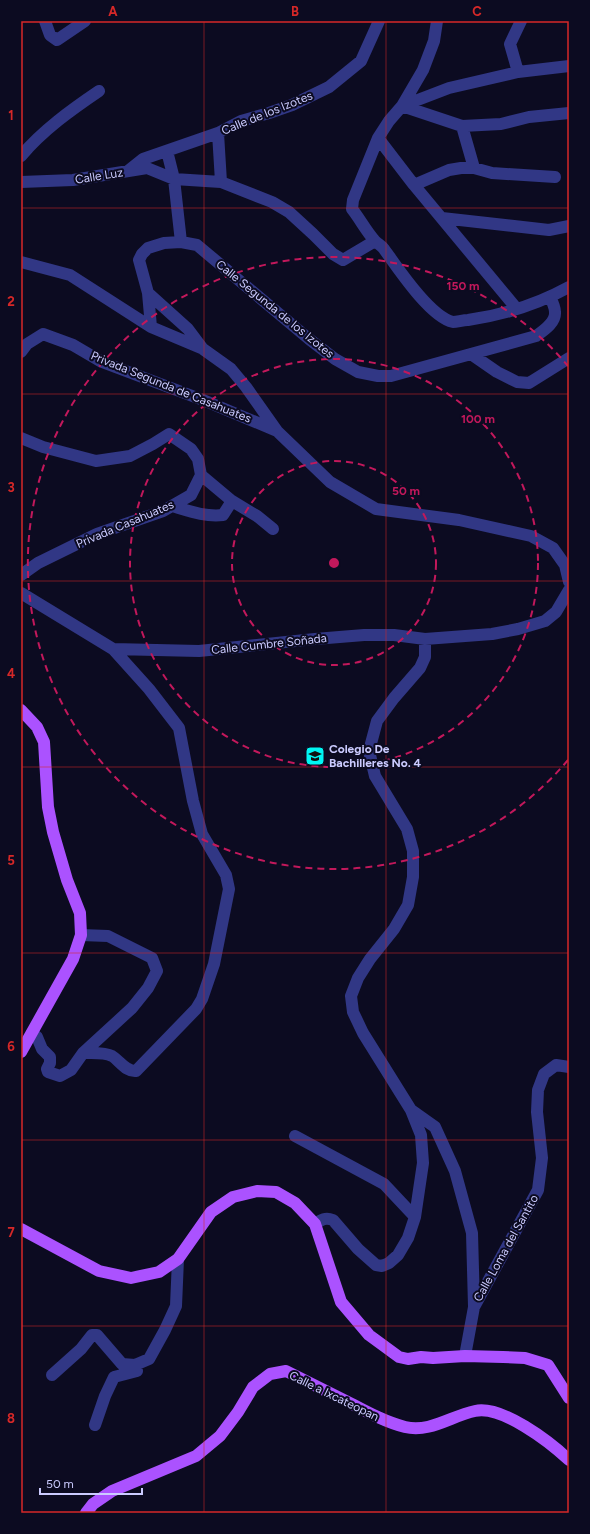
<svg xmlns="http://www.w3.org/2000/svg" width="590" height="1534" viewBox="0 0 590 1534" font-family="Figtree,sans-serif">
	<style>
		.lines { fill: none; stroke-linecap: round; stroke-linejoin: round }
		.minor { stroke: #313785; stroke-width: 12 }
		.major { stroke: #ab52ff; stroke-width: 12 }
		.grid { fill: none; stroke: #d62828; stroke-width: 1; stroke-opacity: 0.55 }
		.ring { fill: none; stroke: #c2185b; stroke-width: 2; stroke-dasharray: 7 5 }
		.labels { text-anchor: middle; stroke-width: 4; stroke-linejoin: round; paint-order: stroke }
		.street-label { font-size: 12px; fill: #cbcbff; stroke: #0c0b21 }
		.poi-label { font-size: 12px; font-weight: bold; fill: #cbcbff; stroke: #0c0b21; text-anchor: start }
		.centre { fill: #c2185b; stroke: #0c0b21; stroke-width: 2 }
		.ring-label { font-size: 12px; text-anchor: middle; font-weight: bold; fill: #c2185b; stroke: #0c0b21; stroke-width: 4; stroke-linejoin: round; paint-order: stroke }
		.neatline { fill: none; stroke: #d62828; stroke-width: 1.5 }
		.grid-label { font-size: 13px; text-anchor: middle; font-weight: bold; fill: #d62828 }
	</style>
	<rect width="100%" height="100%" fill="#0c0b21"/>
	<g class="lines">
		<!-- minor -->
		<path class="minor" d="M45 21 50 35 57 40 85 21
			M437 21 434 41 423 70 402 106 389 121 378 138 353 200 352 209C360 219 366 231 375 241 378 244 382 246 384 249 397 267 430 317 453 322 457 322 463 320 468 320 503 315 538 304 569 287
			M518 72 510 44 521 21
			M402 106 449 88 518 72 569 66
			M402 106 462 126 501 124 529 117 569 113
			M462 126 474 168
			M218 133 221 182
			M378 138 414 185 517 309
			M167 151 174 179 181 242
			M21 156C43 130 71 110 99 91
			M128 171 143 159 218 133 241 121 269 113 292 105 329 87 361 61 379 21
			M21 182 73 180 147 168 174 179 221 182 272 202 289 212 313 234 333 254 343 260 375 241
			M414 185 449 170 461 168H474L492 173 555 177
			M442 218 549 230 569 226
			M21 262 70 275 151 327 201 348
			M148 293 188 329 203 349 231 369 246 387 277 431 330 482 376 509 459 520 531 536 553 548 565 565 569 582
			M151 327 148 293 139 260 142 254 148 248 164 243 181 242 197 245 309 339 335 359 358 372 378 376H391L536 336C543 331 556 323 555 312 555 307 552 301 550 297
			M21 352 27 344 43 334 73 345 102 362 203 400 277 431
			M471 354 497 372 517 382 529 383 569 358
			M21 438 43 447 96 461 130 456 153 444 169 434 191 449 198 459 201 475 191 495 163 511 97 534 38 563 21 575
			M201 475 232 501 257 516 273 529
			M172 506C189 511 205 517 223 515L232 501
			M21 593 113 649 149 689 179 728 193 801 202 834 226 875 229 889 214 964 202 999 196 1009 136 1071C126 1072 120 1061 112 1056 105 1052 92 1053 83 1053
			M113 649 199 651 315 639 364 635H394L425 639 492 634 518 629 545 621 556 612 569 590
			M32 1033 37 1037 42 1049 50 1057V1063L47 1069 48 1072 60 1076 71 1070 83 1053 132 1008 148 988 157 971 152 958 108 936 81 935
			M411 1110 435 1127 455 1171 472 1233 474 1306
			M295 1136 384 1184 415 1217
			M315 1224C321 1220 325 1217 333 1220L358 1249 376 1265 382 1266 389 1263 398 1255 408 1238 415 1217 423 1163 421 1135 411 1110 363 1033 353 1012 351 996 358 978 370 959 394 929 408 905 413 877V851L407 829 375 776 369 751 377 721 394 698 420 668 425 657V639
			M465 1356 474 1307 538 1190 542 1158 537 1112 538 1090 544 1074 556 1065 569 1067
			M52 1375 81 1349 92 1335H97L122 1364 135 1365 149 1359 165 1330 176 1306 178 1259
			M95 1425 105 1396 114 1377 137 1371 135 1365"/>
		<!-- major -->
		<path class="major" d="M21 710 37 727 44 742 48 807 53 832 67 880 80 913 81 935 73 959 21 1052
			M21 1229 99 1271 131 1278 159 1272 178 1259 211 1212 233 1197 257 1191 276 1192 295 1203 315 1224 341 1302 369 1335 399 1357 408 1359 421 1357 433 1358 465 1356 503 1357 525 1358 548 1365 569 1398
			M86 1513 93 1504 112 1491 196 1456 220 1436 238 1412 253 1387 270 1374 286 1371C308 1382 330 1393 352 1404 369 1413 386 1422 405 1427 430 1433 451 1416 475 1411 502 1405 550 1442 569 1460"/>
	</g>
	<!-- grid -->
	<path class="grid" d="M204 21V1513M386 21V1513M21 208H569M21 394H569M21 581H569M21 767H569M21 953H569M21 1140H569M21 1326H569"/>
	<!-- distance rings -->
	<g class="ring">
		<circle cx="334" cy="563" r="102"/>
		<circle cx="334" cy="563" r="204"/>
		<path d="M568 760A306 306 0 1 1 568 366"/>
	</g>
	<!-- icons -->
	<defs>
		<g id="school-square" transform="scale(1)"><rect x="-9" y="-9" width="18" height="18" rx="4" fill="#00f6f3" stroke="#0c0b21"/><path d="M0-5L7-2L0 1L-7-2ZM-4 1L0 2.5L4 1V4Q0 6-4 4Z" fill="#111"/></g>
	</defs>
	<g fill-rule="evenodd">
		<use href="#school-square" x="315" y="756"/>
	</g>
	<g class="labels">
		<!-- street labels -->
		<g class="street-label">
			<text transform="translate(267 113) rotate(-22)" y="4">Calle de los Izotes</text>
			<text transform="translate(99 176) rotate(-9)" y="4">Calle Luz</text>
			<text transform="translate(275 309) rotate(39)" y="4">Calle Segunda de los Izotes</text>
			<text transform="translate(171 387) rotate(22)" y="4">Privada Segunda de Casahuates</text>
			<text transform="translate(125 524) rotate(-23)" y="4">Privada Casahuates</text>
			<text transform="translate(269 644) rotate(-6)" y="4">Calle Cumbre Soñada</text>
			<text transform="translate(506 1248) rotate(-61)" y="4">Calle Loma del Santito</text>
			<text transform="translate(334 1396) rotate(26)" y="4">Calle a Ixcateopan</text>
		</g>
		<!-- poi labels -->
		<g class="poi-label">
			<text x="329" y="753">Colegio De<tspan x="329" dy="14">Bachilleres No. 4</tspan></text>
		</g>
	</g>
	<circle cx="334" cy="563" r="6" class="centre"/>
	<g class="ring-label">
		<text x="463" y="290">150 m</text>
		<text x="478" y="423">100 m</text>
		<text x="406" y="495">50 m</text>
	</g>
	<!-- border -->
	<rect width="590" height="1534" fill="none" stroke="#0c0b21" stroke-width="44"/>
	<!-- scale -->
	<path d="M40 1488v6h102v-6" fill="none" stroke="#cbcbff" stroke-width="2"/>
	<text x="46" y="1488" font-size="12" fill="#cbcbff" stroke="#0c0b21" stroke-width="3" paint-order="stroke">50 m</text>
	<rect x="22" y="22" width="546" height="1490" class="neatline"/>
	<g class="grid-label">
		<text x="113" y="16">A</text>
		<text x="295" y="16">B</text>
		<text x="477" y="16">C</text>
		<text x="11" y="120">1</text>
		<text x="11" y="306">2</text>
		<text x="11" y="492">3</text>
		<text x="11" y="678">4</text>
		<text x="11" y="865">5</text>
		<text x="11" y="1051">6</text>
		<text x="11" y="1237">7</text>
		<text x="11" y="1423">8</text>
	</g>
</svg>
